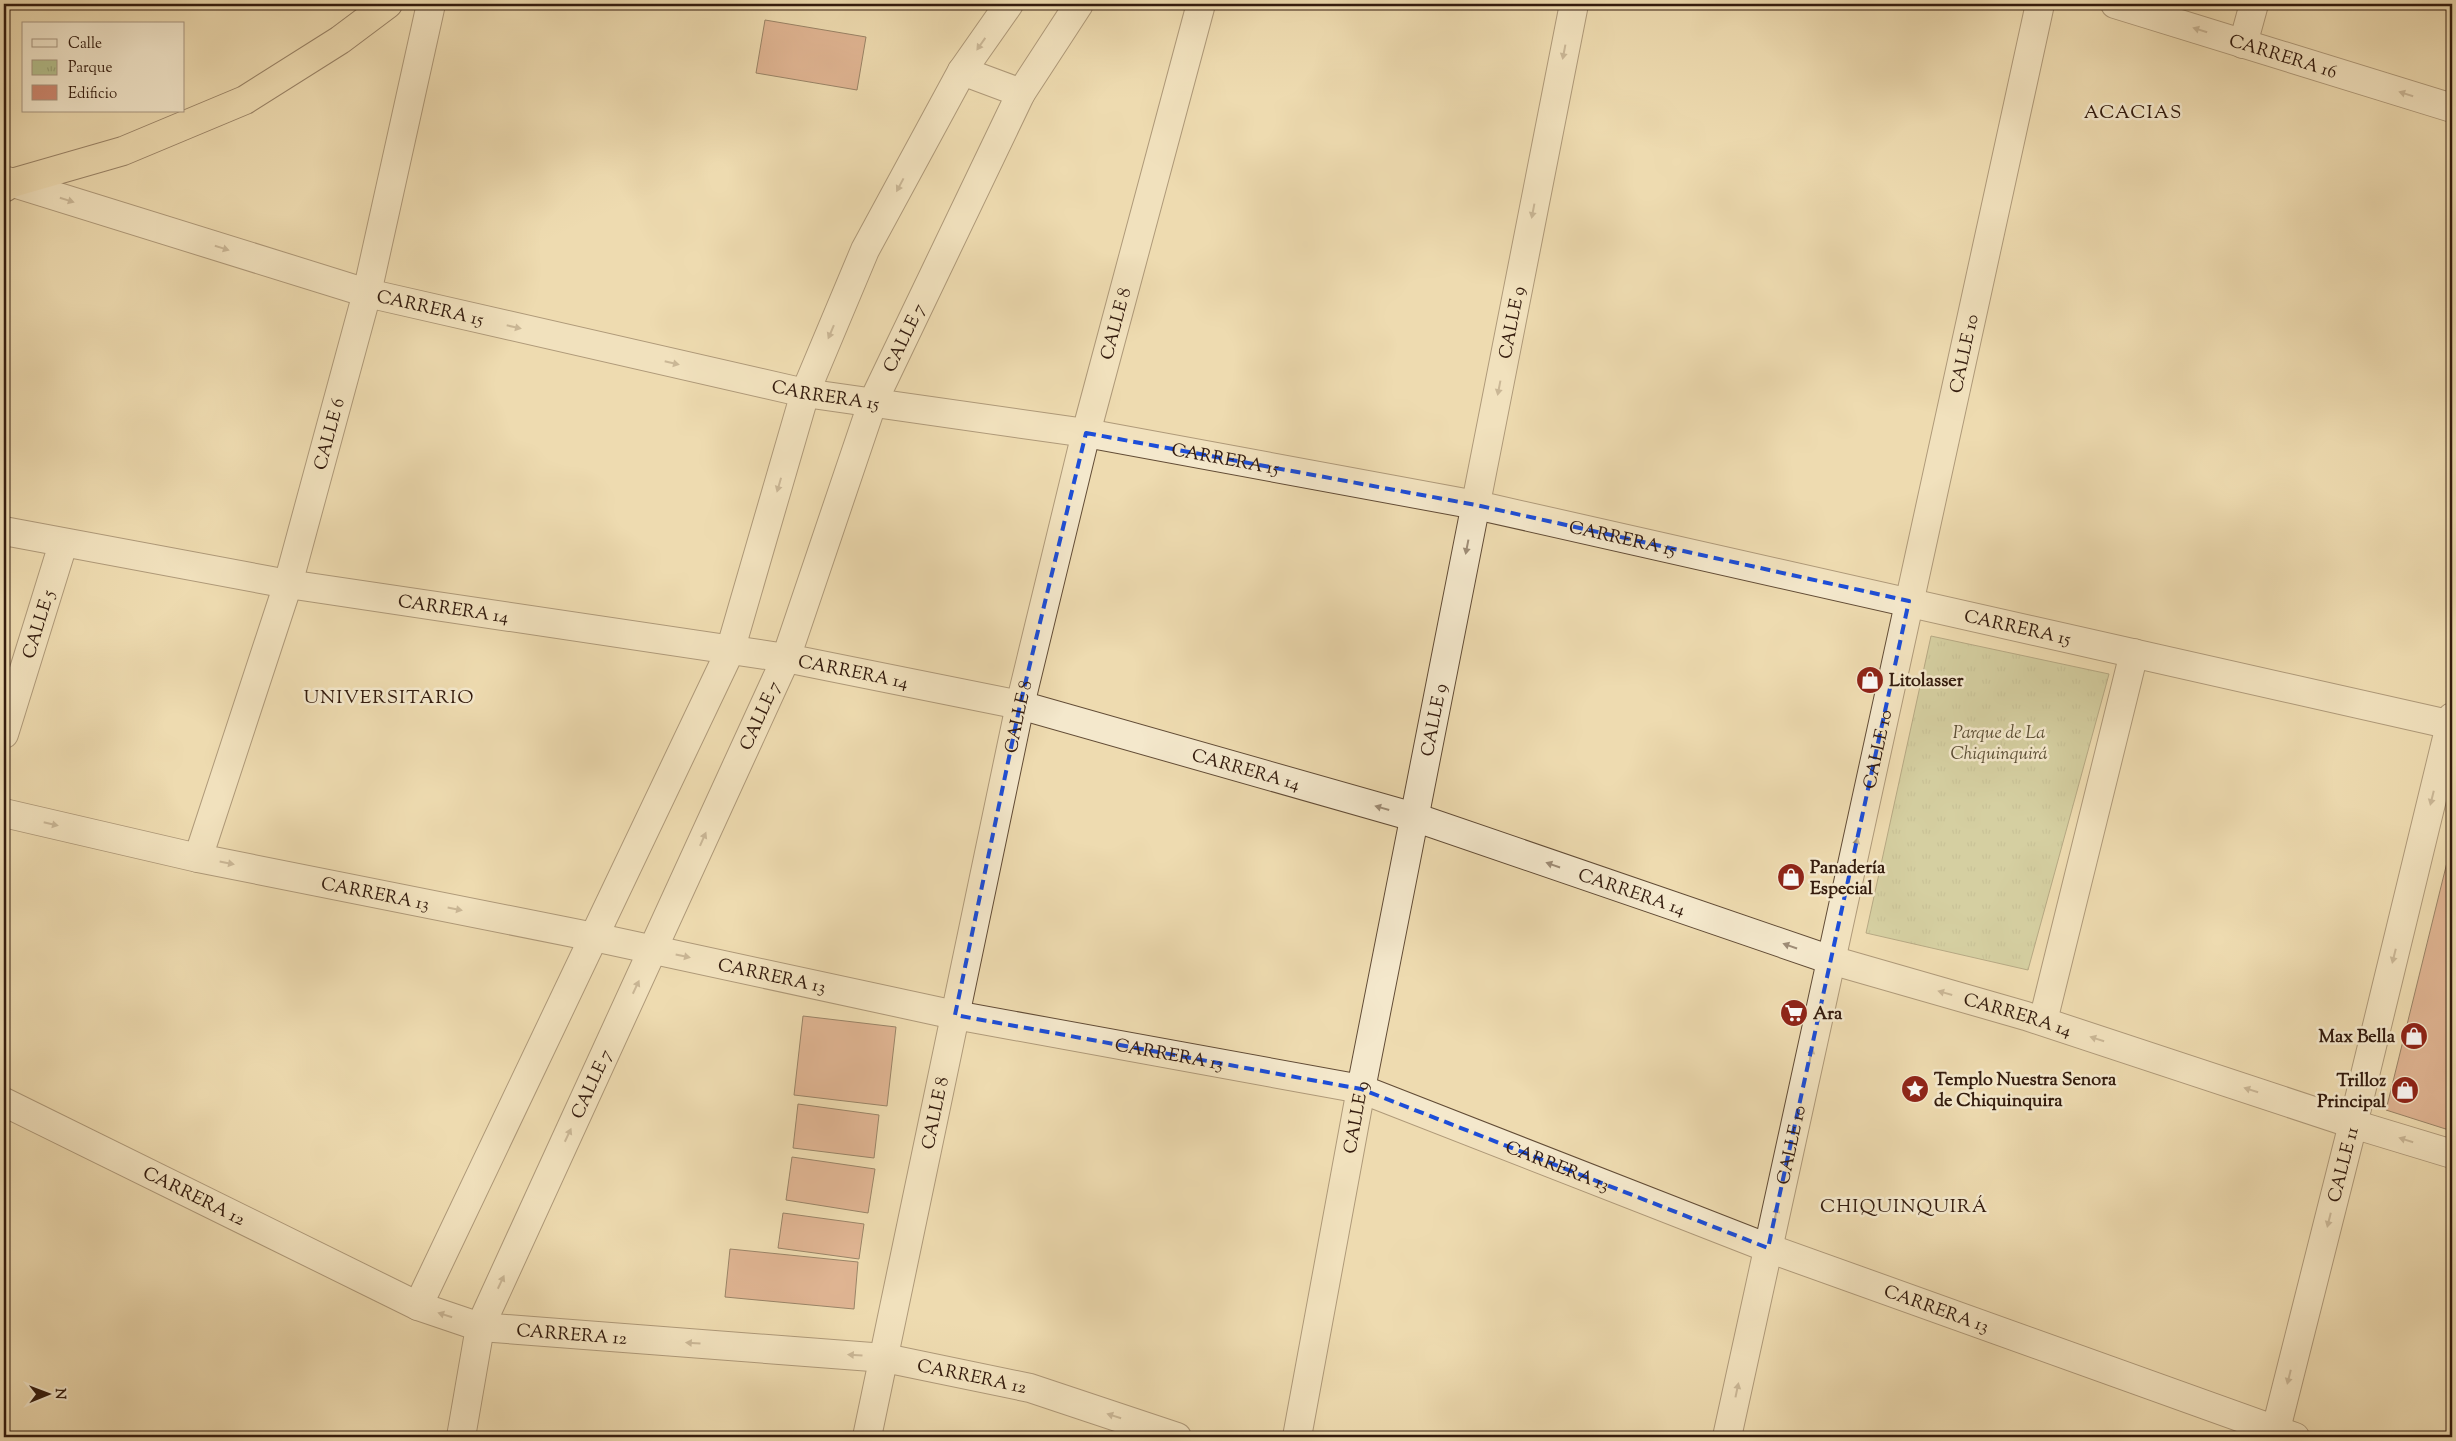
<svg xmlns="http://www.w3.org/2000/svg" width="2456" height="1441" viewBox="0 0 2456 1441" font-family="'Sorts Mill Goudy',serif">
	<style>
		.park { fill: url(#park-tufts); stroke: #746e4e }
		.building { fill: #ce8870; stroke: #341c0e }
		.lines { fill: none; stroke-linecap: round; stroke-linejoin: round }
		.street-casing { stroke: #624c36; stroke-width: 30 }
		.highway-casing { stroke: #341c0e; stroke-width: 30 }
		.street { stroke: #f4e8cc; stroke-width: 28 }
		.highway { stroke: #eedbb0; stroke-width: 28 }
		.oneway { fill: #9e8c76 }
		.marked { fill: none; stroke: #1d4ed8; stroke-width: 4; stroke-dasharray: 10 6; stroke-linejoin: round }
		.labels { text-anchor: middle; stroke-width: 5; stroke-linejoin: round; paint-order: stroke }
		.street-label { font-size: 18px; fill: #341c0e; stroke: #f4e8cc }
		.poi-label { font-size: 18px; font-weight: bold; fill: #341c0e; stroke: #f4e8cc; text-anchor: start }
		.park-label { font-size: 18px; font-style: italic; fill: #5b4e34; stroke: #f4e8cc }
		.neighbourhood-label { font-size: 19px; letter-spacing: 1px; fill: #341c0e; stroke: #f4e8cc }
	</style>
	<defs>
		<pattern id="park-tufts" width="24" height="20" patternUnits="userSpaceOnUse" patternTransform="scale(1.25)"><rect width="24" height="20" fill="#b5c18e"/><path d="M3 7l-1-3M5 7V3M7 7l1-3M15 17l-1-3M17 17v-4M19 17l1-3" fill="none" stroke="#9ca579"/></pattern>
	</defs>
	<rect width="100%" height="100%" fill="#eedbb0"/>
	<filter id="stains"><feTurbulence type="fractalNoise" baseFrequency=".004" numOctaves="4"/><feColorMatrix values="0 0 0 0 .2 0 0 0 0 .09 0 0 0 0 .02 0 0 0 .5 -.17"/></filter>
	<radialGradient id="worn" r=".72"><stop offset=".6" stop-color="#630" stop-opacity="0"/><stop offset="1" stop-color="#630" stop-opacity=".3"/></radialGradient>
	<!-- park -->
	<path class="park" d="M1931 636 2109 674 2028 970 1866 933Z"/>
	<!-- building -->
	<path class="building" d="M765 20 866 37 857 90 756 73Z
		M2452 842V1131L2386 1110Z
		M803 1016 896 1027 887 1106 794 1095Z
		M798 1104 879 1115 874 1158 793 1148Z
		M792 1157 875 1169 868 1213 786 1200Z
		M783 1213 864 1224 859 1259 778 1248Z
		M730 1249 858 1262 854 1309 725 1297Z"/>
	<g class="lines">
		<!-- street casing -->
		<g class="street-casing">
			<g id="street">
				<path id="s1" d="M2115 4 2452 108"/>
				<path d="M2243 44 2254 4"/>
				<path d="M962 71 1021 93"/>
				<path id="s2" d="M4 180 367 293 805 393 1086 433 1476 505 2452 725"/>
				<path id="s3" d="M4 531 288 584 786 658 1020 705 1414 817 1831 960 2026 1016 2353 1124 2452 1154"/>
				<path id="s4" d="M4 734 63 544"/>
				<path id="s5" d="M4 813 198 858 594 937 955 1015 1361 1089 1768 1248 2295 1437"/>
				<path id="s6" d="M198 858 288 584 367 293 431 4"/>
				<path d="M2043 1021 2134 653"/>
				<path id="s7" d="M4 1102 418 1306 480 1327 885 1358 1030 1388 1177 1437"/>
				<path d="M418 1306 730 651 805 393 865 250 962 71 1009 4"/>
				<path id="s8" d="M461 1437 480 1327 786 658 872 404 1021 93 1079 4"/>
				<path id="s9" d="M867 1437 1020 705 1086 433 1201 4"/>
				<path id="s10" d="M1297 1437 1361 1089 1574 4"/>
				<path id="s11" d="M1727 1437 2040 4"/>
				<path id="s12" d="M2274 1437 2357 1108 2452 717"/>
			</g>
		</g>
		<!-- highway casing -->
		<g class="highway-casing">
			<path id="highway" d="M4 188 12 183 123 151 245 100 340 40 388 4"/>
		</g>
		<!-- street -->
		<use href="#street" class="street"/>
		<!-- highway -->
		<use href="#highway" class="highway"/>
	</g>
	<!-- one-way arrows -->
	<defs><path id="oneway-solid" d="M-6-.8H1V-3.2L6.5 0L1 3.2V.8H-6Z" transform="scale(1.25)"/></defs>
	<g class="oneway">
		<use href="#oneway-solid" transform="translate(2200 30) rotate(-163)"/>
		<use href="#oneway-solid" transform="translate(981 44) rotate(125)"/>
		<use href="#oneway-solid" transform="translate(1564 52) rotate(101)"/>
		<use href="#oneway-solid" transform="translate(2406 94) rotate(-163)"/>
		<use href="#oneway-solid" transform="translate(900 185) rotate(118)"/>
		<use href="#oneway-solid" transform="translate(67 200) rotate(17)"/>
		<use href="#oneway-solid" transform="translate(1533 211) rotate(101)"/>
		<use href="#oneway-solid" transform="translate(222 248) rotate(17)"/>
		<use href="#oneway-solid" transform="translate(514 327) rotate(13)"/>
		<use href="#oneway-solid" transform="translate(831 332) rotate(113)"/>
		<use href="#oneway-solid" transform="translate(672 363) rotate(13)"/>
		<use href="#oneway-solid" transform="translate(1499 388) rotate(101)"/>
		<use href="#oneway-solid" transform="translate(779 485) rotate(106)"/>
		<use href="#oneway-solid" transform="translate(1467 547) rotate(101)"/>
		<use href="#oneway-solid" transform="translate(2432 798) rotate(104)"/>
		<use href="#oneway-solid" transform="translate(1382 808) rotate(-164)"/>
		<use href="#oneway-solid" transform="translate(51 824) rotate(13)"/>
		<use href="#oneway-solid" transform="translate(703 839) rotate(-66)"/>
		<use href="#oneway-solid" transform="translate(1856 845) rotate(-78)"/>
		<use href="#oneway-solid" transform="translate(227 863) rotate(11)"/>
		<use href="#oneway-solid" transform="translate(1553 865) rotate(-161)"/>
		<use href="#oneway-solid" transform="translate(455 909) rotate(11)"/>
		<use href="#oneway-solid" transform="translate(1790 946) rotate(-161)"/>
		<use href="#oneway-solid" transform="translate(683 956) rotate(12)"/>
		<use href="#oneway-solid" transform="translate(2394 956) rotate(104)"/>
		<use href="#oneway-solid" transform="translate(636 987) rotate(-65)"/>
		<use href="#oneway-solid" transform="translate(1945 993) rotate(-164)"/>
		<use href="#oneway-solid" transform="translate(2097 1039) rotate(-162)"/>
		<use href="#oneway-solid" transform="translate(1811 1055) rotate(-78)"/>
		<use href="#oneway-solid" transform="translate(2251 1090) rotate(-162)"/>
		<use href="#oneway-solid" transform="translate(568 1135) rotate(-65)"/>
		<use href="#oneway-solid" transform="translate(2406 1140) rotate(-163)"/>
		<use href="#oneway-solid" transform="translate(1776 1214) rotate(-78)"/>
		<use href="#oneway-solid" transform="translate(2329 1220) rotate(104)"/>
		<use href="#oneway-solid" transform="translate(501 1282) rotate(-65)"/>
		<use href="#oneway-solid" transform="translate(445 1315) rotate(-162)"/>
		<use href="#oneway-solid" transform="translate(693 1343) rotate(-176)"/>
		<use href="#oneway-solid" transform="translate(855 1355) rotate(-176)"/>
		<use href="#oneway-solid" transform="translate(2289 1377) rotate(104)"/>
		<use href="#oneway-solid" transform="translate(1737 1390) rotate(-78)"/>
		<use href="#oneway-solid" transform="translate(1114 1416) rotate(-162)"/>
	</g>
	<!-- marked area -->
	<path d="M0 0H2456V1441H0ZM1086 433 1476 505 1909 601 1768 1248 1361 1089 955 1015 1020 705Z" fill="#eedbb0" fill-opacity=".55" fill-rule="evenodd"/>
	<path class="marked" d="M1086 433 1476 505 1909 601 1768 1248 1361 1089 955 1015 1020 705Z"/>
	<!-- icons -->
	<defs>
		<g id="shop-disc" transform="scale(1.4375)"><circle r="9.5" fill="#8f2418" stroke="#f4e8cc"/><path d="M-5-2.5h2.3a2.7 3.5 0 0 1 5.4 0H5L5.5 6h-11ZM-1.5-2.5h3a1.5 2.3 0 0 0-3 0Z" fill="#fff"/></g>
		<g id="supermarket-disc" transform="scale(1.4375)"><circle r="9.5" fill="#8f2418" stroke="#f4e8cc"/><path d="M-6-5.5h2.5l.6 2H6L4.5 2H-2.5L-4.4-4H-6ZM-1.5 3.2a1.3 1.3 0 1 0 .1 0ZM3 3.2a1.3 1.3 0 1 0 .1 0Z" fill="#fff"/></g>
		<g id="sight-disc" transform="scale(1.4375)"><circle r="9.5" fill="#8f2418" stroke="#f4e8cc"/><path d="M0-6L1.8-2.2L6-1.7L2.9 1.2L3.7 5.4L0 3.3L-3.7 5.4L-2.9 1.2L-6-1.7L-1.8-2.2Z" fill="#fff"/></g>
	</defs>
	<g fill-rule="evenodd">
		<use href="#shop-disc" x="1870" y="680"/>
		<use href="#shop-disc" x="1791" y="877"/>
		<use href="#supermarket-disc" x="1794" y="1013"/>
		<use href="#shop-disc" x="2414" y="1036"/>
		<use href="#sight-disc" x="1915" y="1089"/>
		<use href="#shop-disc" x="2405" y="1090"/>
	</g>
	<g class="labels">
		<!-- street labels -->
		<g class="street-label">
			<text dy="6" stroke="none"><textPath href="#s1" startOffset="176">CARRERA 16</textPath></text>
			<text dy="6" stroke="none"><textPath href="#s2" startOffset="445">CARRERA 15</textPath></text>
			<text dy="6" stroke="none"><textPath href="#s10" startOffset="1135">CALLE 9</textPath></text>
			<text dy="6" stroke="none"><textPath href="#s9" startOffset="1141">CALLE 8</textPath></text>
			<text dy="6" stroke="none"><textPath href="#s8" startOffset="1189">CALLE 7</textPath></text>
			<text dy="6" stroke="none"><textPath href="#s11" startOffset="1109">CALLE 10</textPath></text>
			<text dy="6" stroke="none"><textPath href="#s2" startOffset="850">CARRERA 15</textPath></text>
			<text dy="6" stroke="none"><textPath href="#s6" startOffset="444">CALLE 6</textPath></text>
			<text dy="6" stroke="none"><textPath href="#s2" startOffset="1255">CARRERA 15</textPath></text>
			<text dy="6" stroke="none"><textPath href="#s2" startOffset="1660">CARRERA 15</textPath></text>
			<text dy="6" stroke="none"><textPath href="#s3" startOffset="456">CARRERA 14</textPath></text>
			<text dy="6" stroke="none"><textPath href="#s4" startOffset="115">CALLE 5</textPath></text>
			<text dy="6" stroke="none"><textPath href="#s2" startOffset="2065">CARRERA 15</textPath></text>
			<text dy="6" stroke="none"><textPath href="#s3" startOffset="861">CARRERA 14</textPath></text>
			<text dy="6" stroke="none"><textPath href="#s8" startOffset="784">CALLE 7</textPath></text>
			<text dy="6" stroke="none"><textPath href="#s9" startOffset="736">CALLE 8</textPath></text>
			<text dy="6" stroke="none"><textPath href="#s10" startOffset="730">CALLE 9</textPath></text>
			<text dy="6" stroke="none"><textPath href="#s11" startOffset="704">CALLE 10</textPath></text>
			<text dy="6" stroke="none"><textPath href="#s3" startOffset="1266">CARRERA 14</textPath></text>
			<text dy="6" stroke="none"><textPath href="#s3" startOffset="1671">CARRERA 14</textPath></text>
			<text dy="6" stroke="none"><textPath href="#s5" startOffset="380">CARRERA 13</textPath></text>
			<text dy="6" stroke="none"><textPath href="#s5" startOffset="785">CARRERA 13</textPath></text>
			<text dy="6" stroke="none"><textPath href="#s3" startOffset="2076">CARRERA 14</textPath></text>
			<text dy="6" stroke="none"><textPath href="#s5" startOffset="1190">CARRERA 13</textPath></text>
			<text dy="6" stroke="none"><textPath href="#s8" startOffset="379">CALLE 7</textPath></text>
			<text dy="6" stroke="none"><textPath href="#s9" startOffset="331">CALLE 8</textPath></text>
			<text dy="6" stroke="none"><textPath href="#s10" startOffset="325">CALLE 9</textPath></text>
			<text dy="6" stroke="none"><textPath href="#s11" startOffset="299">CALLE 10</textPath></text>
			<text dy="6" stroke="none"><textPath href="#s12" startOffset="281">CALLE 11</textPath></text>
			<text dy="6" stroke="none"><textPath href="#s5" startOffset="1596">CARRERA 13</textPath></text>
			<text dy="6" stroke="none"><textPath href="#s7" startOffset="212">CARRERA 12</textPath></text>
			<text dy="6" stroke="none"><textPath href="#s5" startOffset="2001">CARRERA 13</textPath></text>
			<text dy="6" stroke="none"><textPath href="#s7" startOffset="619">CARRERA 12</textPath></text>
			<text dy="6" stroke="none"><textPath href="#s7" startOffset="1022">CARRERA 12</textPath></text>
		</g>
		<!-- poi labels -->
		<g class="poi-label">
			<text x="1889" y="686">Litolasser</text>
			<text x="1810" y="873">Panadería<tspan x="1810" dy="21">Especial</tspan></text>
			<text x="1813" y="1019">Ara</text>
			<text x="2395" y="1042" text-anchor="end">Max Bella</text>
			<text x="1934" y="1085">Templo Nuestra Senora<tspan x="1934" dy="21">de Chiquinquira</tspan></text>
			<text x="2386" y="1086" text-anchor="end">Trilloz<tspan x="2386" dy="21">Principal</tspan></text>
		</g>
		<!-- park labels -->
		<g class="park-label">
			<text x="1999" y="738">Parque de La<tspan x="1999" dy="21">Chiquinquirá</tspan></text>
		</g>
		<!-- neighbourhood labels -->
		<g class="neighbourhood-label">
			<text x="2133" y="118">ACACIAS</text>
			<text x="389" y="703">UNIVERSITARIO</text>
			<text x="1904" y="1212">CHIQUINQUIRÁ</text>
		</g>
	</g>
	<!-- margin -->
	<rect width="2456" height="1441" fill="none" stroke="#eedbb0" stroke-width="20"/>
	<rect x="5" y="5" width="2446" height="1431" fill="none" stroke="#341c0e" stroke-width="2.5"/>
	<rect x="10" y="10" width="2436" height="1421" fill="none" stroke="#341c0e"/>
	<!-- legend -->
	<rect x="22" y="22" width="162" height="90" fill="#f4e8cc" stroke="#a79680"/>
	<rect x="32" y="39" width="25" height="8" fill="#f4e8cc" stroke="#a79680"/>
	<text x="68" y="48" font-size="15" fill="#341c0e">Calle</text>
	<rect x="32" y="60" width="25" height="15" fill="url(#park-tufts)" stroke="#a79680"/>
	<text x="68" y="72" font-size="15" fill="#341c0e">Parque</text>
	<rect x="32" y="85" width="25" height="15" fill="#ce8870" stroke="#a79680"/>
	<text x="68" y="98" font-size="15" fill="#341c0e">Edificio</text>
	<!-- north arrow -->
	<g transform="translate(48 1394) rotate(89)" stroke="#f4e8cc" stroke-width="4" paint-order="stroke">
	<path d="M0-4L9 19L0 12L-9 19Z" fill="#341c0e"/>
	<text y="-8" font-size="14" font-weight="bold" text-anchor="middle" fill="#341c0e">N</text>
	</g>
	<rect width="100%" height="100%" filter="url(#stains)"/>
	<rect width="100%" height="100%" fill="url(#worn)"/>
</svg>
